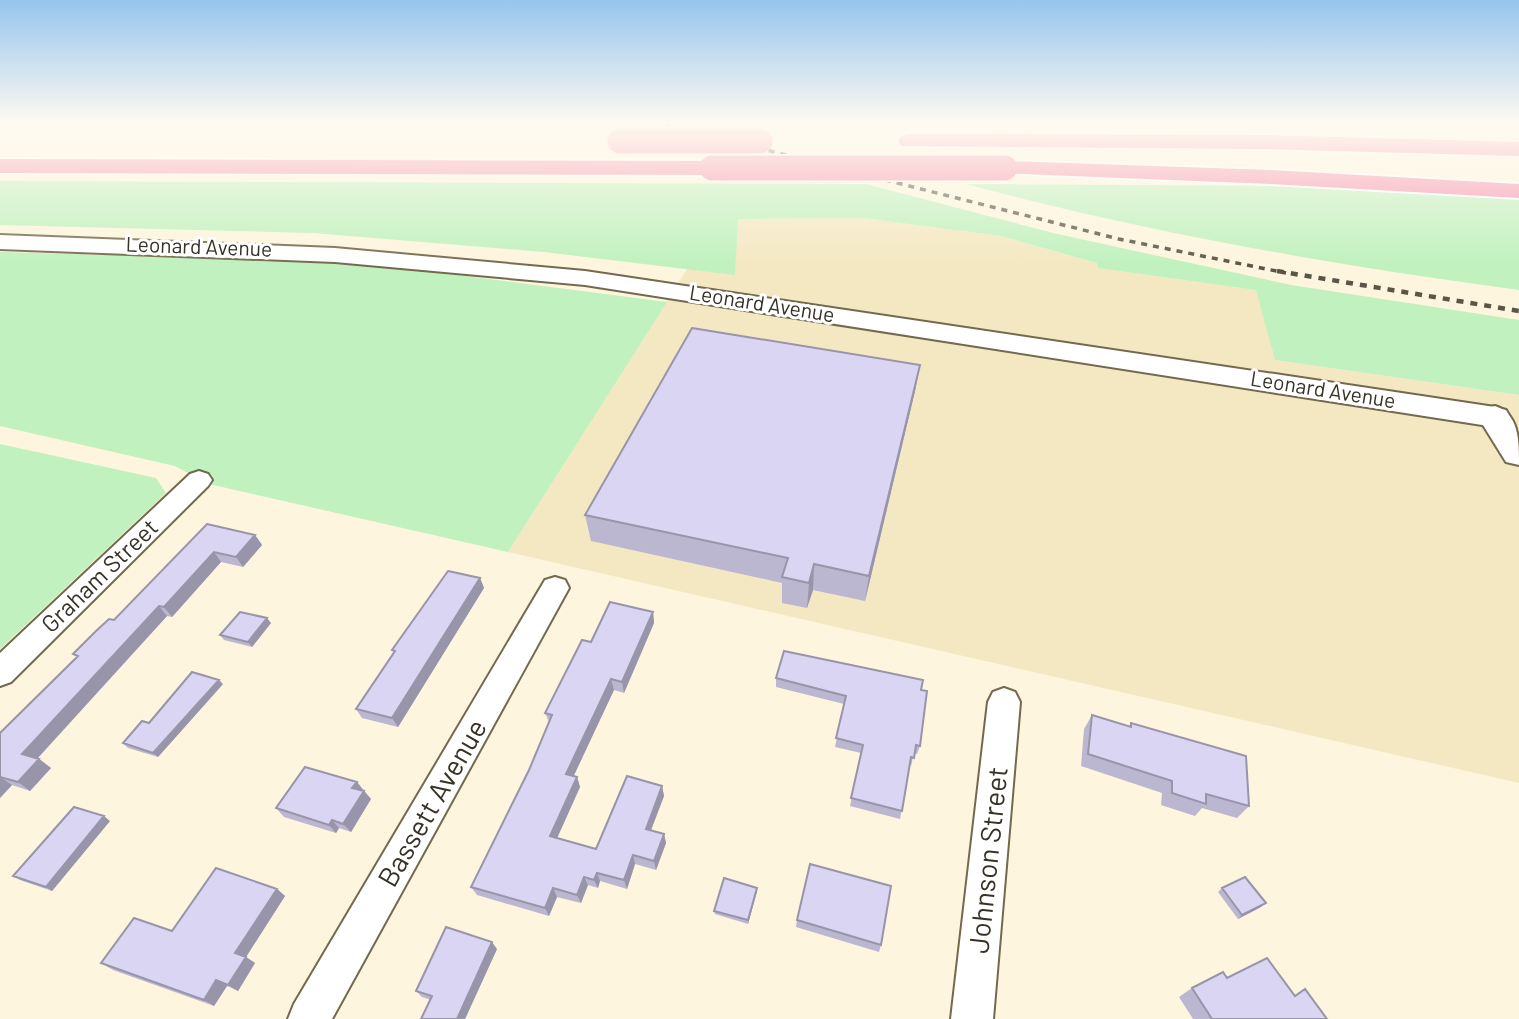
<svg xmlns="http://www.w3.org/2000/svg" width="1519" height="1019" viewBox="0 0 1519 1019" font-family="Barlow,sans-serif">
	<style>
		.built { fill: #f4e8c2 }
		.green { fill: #c0f1be }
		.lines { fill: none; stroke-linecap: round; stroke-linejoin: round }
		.minor-casing { stroke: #72694e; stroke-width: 4 }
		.tertiary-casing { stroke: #72694e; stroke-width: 4 }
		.secondary-casing { stroke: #72694e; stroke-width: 4 }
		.motorway-casing { stroke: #fff; stroke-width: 4 }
		.minor { fill: #fff; fill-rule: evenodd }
		.tertiary { fill: #fff; fill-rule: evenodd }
		.secondary { fill: #fff; fill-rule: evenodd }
		.motorway { fill: #f58fac; fill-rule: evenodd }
		.rail-far1 { stroke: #5a5547; stroke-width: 3.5; stroke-dasharray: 6 6; stroke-linecap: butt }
		.rail { stroke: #5a5547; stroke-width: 4.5; stroke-dasharray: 7 7; stroke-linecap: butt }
		.motorway-bridge-casing { stroke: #fff; stroke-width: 28; stroke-linecap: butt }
		.motorway-bridge { stroke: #f58fac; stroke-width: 25 }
		.wall { fill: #bbb7d1 }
		.shaded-wall { fill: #9895aa }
		.building { fill: #d9d5f3; stroke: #9895aa; stroke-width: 2 }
		.labels { text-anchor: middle; stroke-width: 6; stroke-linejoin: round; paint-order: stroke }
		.far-street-label { font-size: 21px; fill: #363226; stroke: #fff }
		.street-label { font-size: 24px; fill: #363226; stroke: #fff }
		.near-street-label { font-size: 28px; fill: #363226; stroke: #fff }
	</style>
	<rect width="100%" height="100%" fill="#fdf5dd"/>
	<!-- built -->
	<path class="built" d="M863 218 1001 236 1097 263 1098 268 1257 290 1275 360 1519 395V783L508 552 687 269 735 274 737 219Z"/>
	<!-- green -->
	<path class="green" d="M0 124H622L638 128 0 126Z
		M724 124H1519V128L739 127Z
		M0 181 866 184 1053 233 1291 285 1519 320V395L1275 360 1256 290 1098 268 1097 263 1001 236 863 218 738 219 735 275 544 252 313 233 0 225Z
		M966 184 1275 186 1519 199V290C1333 265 1148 233 966 184Z
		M0 252 261 259 397 267 667 302 508 552 209 484 175 466 0 426Z
		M0 444 156 478 166 493 0 649Z"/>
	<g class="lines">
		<!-- minor casing -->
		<g class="minor-casing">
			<path id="minor" d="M199 471 208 474 212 480 208 486 11 682 0 686V653L190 474Z
				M555 577 565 580 569 588 332 1019H288L294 1004 545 580Z
				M1004 688 1015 692 1020 702 993 1019H951L988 702 993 692Z"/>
		</g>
		<!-- tertiary casing -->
		<g class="tertiary-casing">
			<path id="tertiary" d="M0 235 335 248 585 271 1495 407 1506 410 1510 417 1506 424 1495 427 585 285 335 262 0 249Z"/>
		</g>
		<!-- secondary casing -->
		<g class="secondary-casing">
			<path id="secondary" d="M1495 406C1519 414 1519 440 1519 465L1506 462 1478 417 1483 409Z"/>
		</g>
		<!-- motorway casing -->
		<g class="motorway-casing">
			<path id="motorway" d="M909 134 1261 135 1519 142V156L1261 149 901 146 898 141 901 136Z
				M0 159 712 161 720 163 724 168 720 173 712 175 0 173Z
				M1005 161 1271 170 1519 184V198L1271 184 997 173 993 168 997 163Z"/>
		</g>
		<!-- minor -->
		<use href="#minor" class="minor"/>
		<!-- tertiary -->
		<use href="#tertiary" class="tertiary"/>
		<!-- secondary -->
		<use href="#secondary" class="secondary"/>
		<!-- motorway -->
		<use href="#motorway" class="motorway"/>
		<!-- rail-far1 -->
		<path class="rail-far1" d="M664 124 1119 239 1286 273"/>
		<!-- rail -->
		<path class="rail" d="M1277 271 1519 311"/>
		<!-- motorway-bridge casing -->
		<g class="motorway-bridge-casing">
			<path id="motorway-bridge" d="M620 141H760
				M712 168H1005"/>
		</g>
		<!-- motorway-bridge -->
		<use href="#motorway-bridge" class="motorway-bridge"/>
	</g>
	<!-- wall -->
	<path class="wall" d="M920 365 915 391 865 601 813 590 807 608 782 603V583L591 541 585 515Z
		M207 524 255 535 262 545 243 567 221 562 172 617 167 616 38 758 51 768 30 791 12 785 0 798V733L77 657 73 654 114 620Z
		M480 578 484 588 398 727 362 718 356 709 394 653 392 650Z
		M653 612 654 623 624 693 614 690 573 776 577 777 580 787 557 838 596 849 662 786 664 796 651 830 664 834 666 843 656 870 635 864 627 889 600 881 598 888 588 885 581 903 557 897 549 916 477 895 471 887 529 770 549 722 545 713 591 642Z
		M271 623 252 647 224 640 220 635Z
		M776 678 921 690 920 746 917 754 914 753 911 766 910 765 900 819 850 806 861 753 835 747 844 704 776 687Z
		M223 684 158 757 128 748 123 743 149 723Z
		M1092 715 1129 726 1131 723 1249 806 1237 818 1202 808 1195 816 1161 805 1162 793 1081 766 1084 729Z
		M357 782 371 799 351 832 339 828 336 833 284 817 276 808Z
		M110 821 52 891 20 880 13 876Z
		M757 888V891L748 924 715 914 714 911Z
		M1222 888 1261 907 1238 919 1218 892Z
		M277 889 285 896 246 957 255 963 238 991 227 986 214 1006 113 970 101 963 172 931Z
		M797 920 881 945 879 952 796 927Z
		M497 949 465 1019H421L431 1000 422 997 416 991Z
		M1227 978 1295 995 1327 1019H1193L1179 997 1192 988Z"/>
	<!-- shaded-wall -->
	<path class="shaded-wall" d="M920 365 915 391 865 601 869 576Z
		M255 535 262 545 243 567 236 557Z
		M214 552 221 562 172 617 164 607Z
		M814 564 813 590 807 608 809 583Z
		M480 578 484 588 398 727 392 718Z
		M159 606 167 616 34 762 22 754Z
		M653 612 654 623 624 693 622 682Z
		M267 618 271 623 252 647 248 642Z
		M611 679 614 690 570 784 566 774Z
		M219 680 223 684 158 757 153 753Z
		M39 759 51 768 30 791 18 782Z
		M0 777 12 785 0 798Z
		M577 777 580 787 554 845 550 836Z
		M357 782 363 790 359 796 352 788Z
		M662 786 664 796 648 838 646 829Z
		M364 791 371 799 351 832 343 824Z
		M104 816 110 821 52 891 46 887Z
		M332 820 339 828 336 833 329 825Z
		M664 834 666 843 656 870 654 861Z
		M633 855 635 864 627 889 624 880Z
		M597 873 600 881 598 888 594 880Z
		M584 877 588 885 581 903 577 895Z
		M553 888 557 897 549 916 545 908Z
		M757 888V891L748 924V920Z
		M277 889 285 896 246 957 255 963 238 991 228 985 235 953Z
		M1266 903 1261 907 1238 919 1242 915Z
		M492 942 497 949 465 1019H457Z
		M216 980 227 986 214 1006 204 1000Z"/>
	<!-- building -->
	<path class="building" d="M692 328 920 365 869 576 814 564 809 583 782 577 788 558 585 515Z
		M207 524 255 535 236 557 214 552 164 607 159 606 22 754 39 759 18 782 0 777V733L78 656 73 654 96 631 109 619 114 620Z
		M448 571 480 578 392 718 356 709 395 651 392 650Z
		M610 602 653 612 622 682 611 679 566 774 577 777 550 836 596 849 627 776 662 786 646 829 664 834 654 861 633 855 624 880 597 873 594 880 584 877 577 895 553 888 545 908 471 887 529 770 552 715 545 713 582 640 591 642Z
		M240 612 267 618 248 642 220 635Z
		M784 651 923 680 921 690 927 691 920 746 916 745 914 758 911 757 902 811 851 798 863 745 836 738 846 696 776 678Z
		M192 672 219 680 153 753 123 743 142 721 149 723Z
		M1092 715 1131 727V723L1246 756 1249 806 1206 794V804L1172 793V781L1088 754Z
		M305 767 357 782 352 788 364 791 343 824 332 820 329 825 276 808Z
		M74 807 104 816 46 887 13 876Z
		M810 864 891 886 881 945 797 920Z
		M216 868 277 889 235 953 246 957 228 985 216 980 204 1000 101 963 134 918 172 931Z
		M1245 877 1266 903 1242 915 1222 888Z
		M724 878 757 888 748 920 714 911Z
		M446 927 492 942 457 1019H421L432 996 416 991Z
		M1267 958 1295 996 1305 989 1327 1019H1212L1192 988 1223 972 1227 978Z"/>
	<!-- sky -->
	<linearGradient id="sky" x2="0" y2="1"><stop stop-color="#96c5ee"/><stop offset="0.46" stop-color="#fefaf0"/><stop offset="1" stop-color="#fefaf0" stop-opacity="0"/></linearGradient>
	<rect width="1519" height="267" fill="url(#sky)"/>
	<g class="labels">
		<!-- far-street labels -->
		<g class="far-street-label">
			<text transform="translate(199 247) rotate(2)" y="7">Leonard Avenue</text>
			<text transform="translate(762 304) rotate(9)" y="7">Leonard Avenue</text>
			<text transform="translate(1323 390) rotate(9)" y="7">Leonard Avenue</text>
		</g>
		<!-- street labels -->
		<g class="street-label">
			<text transform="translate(100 576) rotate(-44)" y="8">Graham Street</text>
		</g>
		<!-- near-street labels -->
		<g class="near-street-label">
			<text transform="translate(432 803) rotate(-60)" y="10">Bassett Avenue</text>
			<text transform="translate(988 860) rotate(-84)" y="10">Johnson Street</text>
		</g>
	</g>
</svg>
